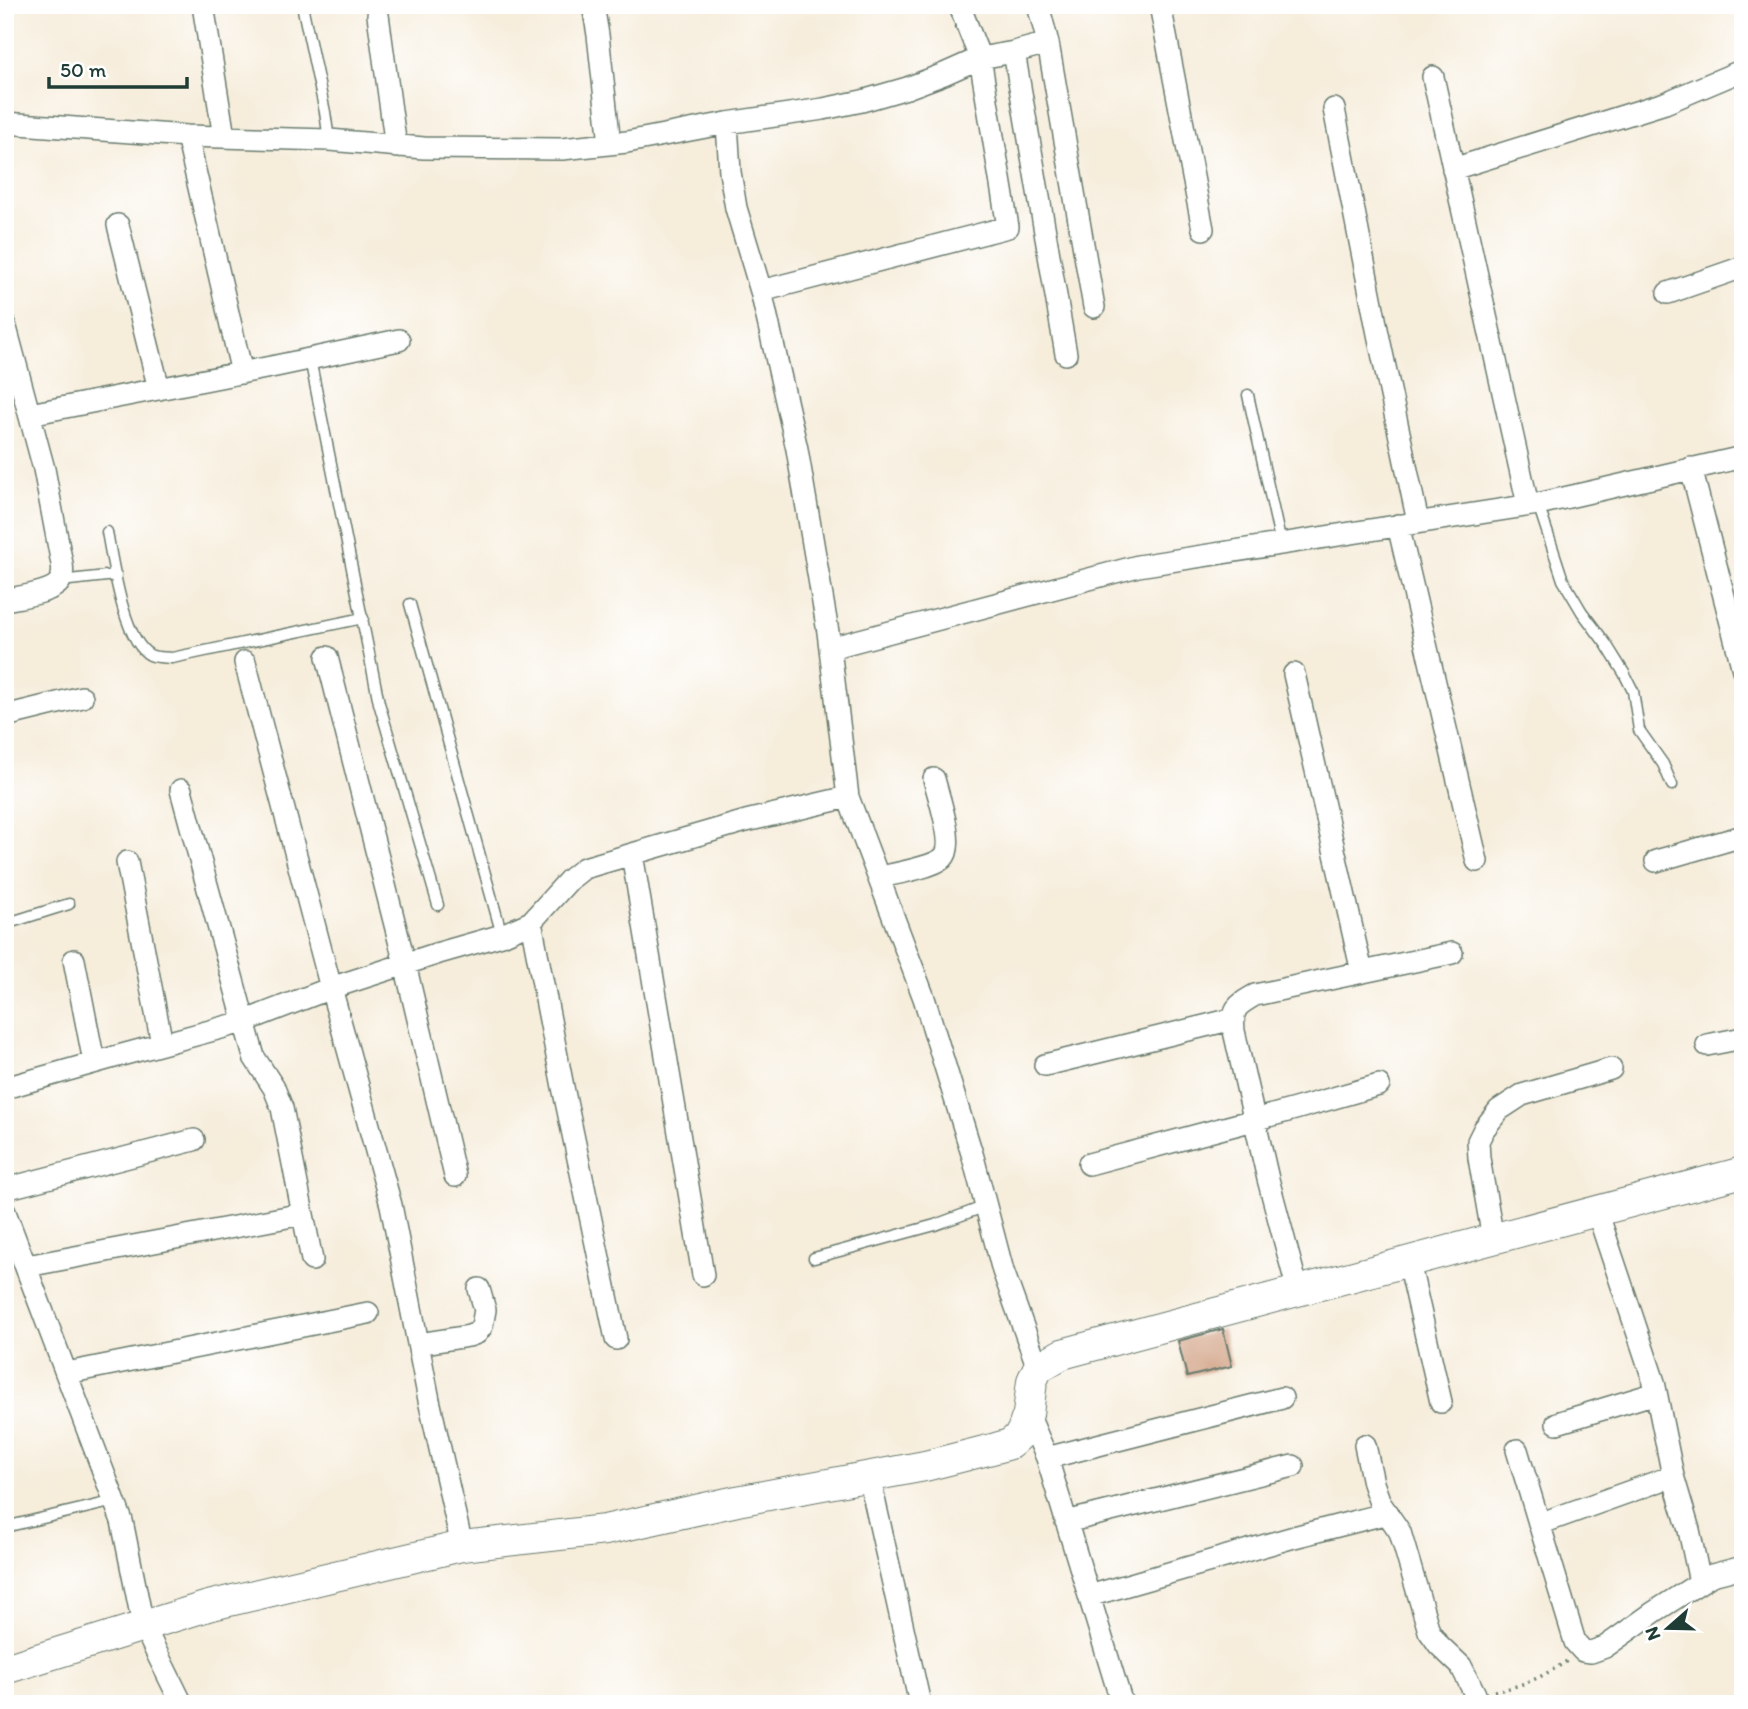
<svg xmlns="http://www.w3.org/2000/svg" width="1748" height="1709" viewBox="0 0 1748 1709" font-family="Itim,sans-serif">
	<style>
		.building { fill: #d1a184 }
		.lines { fill: none; stroke-linecap: round; stroke-linejoin: round }
		.lane-casing { stroke: #6a7b6e; stroke-width: 13 }
		.street-casing { stroke: #6a7b6e; stroke-width: 24 }
		.secondary-casing { stroke: #6a7b6e; stroke-width: 32 }
		.path { stroke: #6a7b6e; stroke-width: 3.5; stroke-dasharray: 2 5; stroke-linecap: butt }
		.lane { stroke: #fff; stroke-width: 10 }
		.street { stroke: #fff; stroke-width: 21 }
		.secondary { stroke: #fff; stroke-width: 30 }
	</style>
	<rect width="100%" height="100%" fill="#fff"/>
	<filter id="ink" filterUnits="userSpaceOnUse"><feTurbulence type="fractalNoise" baseFrequency=".0143" numOctaves="2"/><feDisplacementMap in="SourceGraphic" scale="14" xChannelSelector="R" yChannelSelector="G"/><feConvolveMatrix kernelMatrix="1 2 1 2 8 2 1 2 1" color-interpolation-filters="sRGB"/></filter>
	<filter id="wash" filterUnits="userSpaceOnUse"><feTurbulence type="fractalNoise" baseFrequency=".00686" numOctaves="4" result="noise"/><feDisplacementMap in="SourceGraphic" scale="28" xChannelSelector="R" yChannelSelector="G"/><feGaussianBlur stdDeviation="1.57" result="paint"/><feColorMatrix in="noise" values="0 0 0 0 0 0 0 0 0 0 0 0 0 0 0 0 0 1.4 0 .05"/><feComposite in="paint" operator="in"/></filter>
	<g filter="url(#wash)">
		<rect width="100%" height="100%" fill="#f6eddb"/>
		<g id="blocks">
			<!-- building -->
			<path class="building" d="M1223 1329 1232 1366 1187 1377 1178 1341Z"/>
		</g>
	</g>
	<g filter="url(#ink)">
		<use href="#blocks" fill-opacity="0" stroke="#6a7b6e" stroke-width="2"/>
		<g class="lines">
			<!-- lane casing -->
			<g class="lane-casing">
				<path id="lane" d="M302 5 325 112 329 140
					M310 359 379 703 438 905
					M1248 395 1281 544
					M1538 504 1563 580 1582 612 1606 644 1624 673 1633 691 1639 730 1663 764 1672 785
					M107 532C113 562 123 640 150 655 156 658 165 657 172 658L363 618
					M60 581 116 575
					M410 604 502 935
					M5 924 69 904
					M814 1258 935 1225 986 1206
					M5 1527 115 1501"/>
			</g>
			<!-- street casing -->
			<g class="street-casing">
				<path id="street" d="M203 5 224 137
					M593 5 598 35 610 144
					M1038 5 1048 43 1094 307
					M1160 5 1203 229
					M378 15 396 147
					M1014 52 1066 354
					M1433 77 1528 505
					M1334 109 1378 334 1418 522
					M5 123 187 136 329 140 424 148 562 149 627 142 727 123 823 109 862 101 907 88 944 74 980 58 959 5
					M727 123 730 172 736 208 761 291
					M187 136 242 373
					M1453 169 1665 103 1743 70
					M118 225 159 389
					M1668 293 1743 267
					M5 324 44 469 62 564C63 570 63 576 60 581 53 593 18 597 5 600
					M30 414 276 366 399 340
					M1691 468 1743 670
					M1398 525 1477 861
					M830 648 1138 566 1538 504 1743 457
					M327 657 405 964 455 1176
					M245 662 331 988 391 1205 429 1400 462 1546
					M1294 674 1362 972
					M5 716 82 697
					M181 790 254 1057 274 1088 282 1108 312 1260
					M848 797 828 632 797 449 761 291 1008 227 980 58 1014 52 1048 43
					M632 854 703 1275
					M1656 861 1743 836
					M127 862 162 1044
					M880 877C894 874 933 867 943 858 956 846 938 795 934 779
					M531 922 563 1087 616 1339
					M74 960 94 1062
					M1707 1045 1743 1038
					M1045 1065 1233 1019
					M5 1088 118 1056 243 1022 331 988 439 953 502 935 531 922 569 880 584 868 746 821 848 797 924 998 973 1157 1003 1271 1038 1368
					M1089 1164 1295 1109 1379 1085
					M5 1189 194 1140
					M1597 1211 1654 1382 1673 1476 1689 1530 1700 1582
					M5 1212 122 1521 143 1625 182 1704
					M1493 1239 1479 1158 1478 1141 1484 1129 1499 1110 1522 1095 1611 1069
					M1409 1262 1441 1402
					M27 1266 303 1214
					M1298 1291 1268 1179 1234 1031C1232 1008 1236 1006 1255 995L1452 953
					M418 1344 469 1336 477 1333 482 1326 485 1310 479 1289
					M67 1373 368 1313
					M1028 1414 1047 1458 1122 1704
					M1557 1423 1656 1393
					M1365 1445 1373 1483 1380 1503 1400 1532 1429 1631 1439 1645 1461 1666 1475 1694 1476 1704
					M1517 1450 1575 1642 1583 1651 1591 1652 1605 1647 1654 1612 1712 1575 1743 1567
					M1047 1458 1282 1398
					M869 1476 920 1704
					M1066 1522 1293 1466
					M1539 1524 1673 1476
					M1089 1596 1294 1537 1388 1513"/>
			</g>
			<!-- secondary casing -->
			<g class="secondary-casing">
				<path id="secondary" d="M5 1669 208 1606 462 1546 605 1530 737 1501 925 1466 996 1448 1010 1444 1021 1434 1028 1414 1032 1381 1038 1368 1062 1354 1743 1172"/>
			</g>
			<!-- path -->
			<path class="path" d="M1494 1691C1522 1687 1544 1676 1567 1661"/>
			<!-- lane -->
			<use href="#lane" class="lane"/>
			<!-- street -->
			<use href="#street" class="street"/>
			<!-- secondary -->
			<use href="#secondary" class="secondary"/>
		</g>
	</g>
	<!-- margin -->
	<rect width="1748" height="1709" fill="none" stroke="#fff" stroke-width="28"/>
	<!-- north arrow -->
	<g transform="translate(1668 1628) rotate(250)" stroke="#ffffff" stroke-width="5" paint-order="stroke">
	<path d="M0-5L12 26L0 18L-12 26Z" fill="#1f3d34"/>
	<text y="-10" font-size="19" font-weight="bold" text-anchor="middle" fill="#1f3d34">N</text>
	</g>
	<!-- scale -->
	<path d="M49 77v10h138v-10" fill="none" stroke="#1f3d34" stroke-width="3.5"/>
	<text x="60" y="77" font-size="21" fill="#1f3d34" stroke="#ffffff" stroke-width="5" paint-order="stroke">50 m</text>
</svg>
